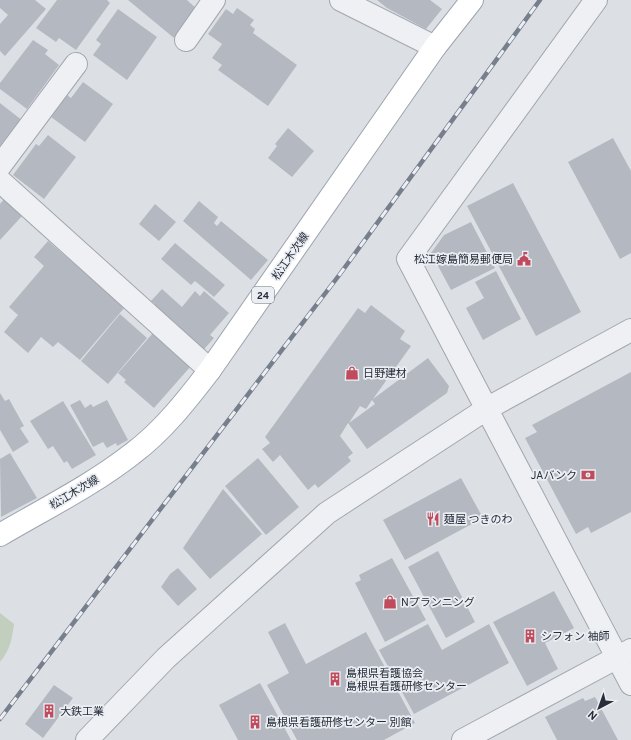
<svg xmlns="http://www.w3.org/2000/svg" width="631" height="740" viewBox="0 0 631 740" font-family="Overpass,'Noto Sans JP',sans-serif">
	<style>
		.green { fill: #c2cebe }
		.building { fill: #b4b9c1; fill-rule: evenodd }
		.lines { fill: none; stroke-linecap: round; stroke-linejoin: round }
		.minor-casing { stroke: #a2a7ae; stroke-width: 24 }
		.major-casing { stroke: #9da4af; stroke-width: 24 }
		.minor { stroke: #eef0f4; stroke-width: 22 }
		.major { stroke: #fff; stroke-width: 22 }
		.rail-casing { stroke: #777f8d; stroke-width: 4.5 }
		.rail { stroke: #ebeef3; stroke-width: 3; stroke-dasharray: 9; stroke-linecap: butt }
		.labels { text-anchor: middle; stroke-width: 3.5; stroke-linejoin: round; paint-order: stroke }
		.shield { fill: #ebeef3; stroke: #626872; stroke-width: 1 }
		.shield-label { font-size: 10px; font-weight: bold; fill: #272e3a }
		.street-label { font-size: 11px; fill: #272e3a; stroke: #ebeef3 }
		.poi-label { font-size: 11px; fill: #272e3a; stroke: #ebeef3; text-anchor: start }
	</style>
	<rect width="100%" height="100%" fill="#dce0e5"/>
	<!-- green -->
	<path class="green" d="M0 613 14 624C12 639 10 650 0 662Z"/>
	<!-- building -->
	<path class="building" d="M0 0H35L46 9 5 56 0 51V24L8 15 0 8Z
		M57 0H107L110 3 76 50 59 38 56 42 36 28Z
		M128 0H187L198 10 174 38Z
		M377 0H430L442 9 426 29 387 8Z
		M237 8 254 20 250 25 255 29 253 33 297 65 268 106 218 70 222 65 212 58 222 44 208 34 226 9 233 14Z
		M118 9 157 37 127 80 93 55 101 44 96 40Z
		M33 40 48 50 45 54 59 65 27 109 0 89V83Z
		M83 82 113 104 85 142 51 117 67 95 71 98Z
		M0 103 23 121 2 148 0 147Z
		M288 128 314 151 292 177 268 158 277 146 275 144Z
		M48 135 76 157 44 199 13 175 36 144 39 146Z
		M613 138 631 171V253L620 259 568 162Z
		M513 183 581 312 536 336 467 206Z
		M5 198 23 215 0 240V204Z
		M199 201 218 217 214 223 217 226 221 221 268 260 251 280 183 221Z
		M155 204 176 222 159 241 139 224Z
		M471 222 495 268 451 290 431 253 444 235Z
		M48 241 125 307 80 360 58 342 53 347 41 337 28 353 4 332 18 315 9 307 44 266 34 257Z
		M175 243 225 285 214 297 195 281 191 285 161 259Z
		M496 271 521 319 483 340 466 308 484 298 475 282Z
		M162 289 182 307 195 291 200 296 204 291 229 313 210 335 214 338 199 355 149 312 155 304 151 301Z
		M371 305 405 331 400 339 411 346 373 399 428 358 449 386 447 393 367 449 348 423 340 436 353 453 348 457 351 461 318 488 315 484 308 490 280 455 273 462 262 449 270 443 265 437 358 308 365 313ZM372 400 375 404 349 423 360 406 366 409Z
		M120 314 147 338 108 384 81 361Z
		M153 333 191 366 154 408 124 382 126 380 118 373Z
		M631 372V512L591 533 588 527 576 534 525 438 537 432 532 425Z
		M0 393 5 401 9 399 24 426 20 428 29 442 13 452 0 430Z
		M80 400 85 408 91 404 93 407 107 400 128 440 117 446 116 443 107 448 103 442 93 447 70 405Z
		M63 401 96 455 72 469 67 461 64 463 53 446 48 449 30 421Z
		M10 453 37 498 1 517 0 459Z
		M258 458 299 507 266 535 225 486Z
		M461 478 483 518 405 560 383 520Z
		M223 489 262 534 210 579 183 548Z
		M438 551 475 622 446 638 408 567Z
		M392 558 426 620 385 642 355 583 361 580 359 575Z
		M178 568 197 589 178 606 161 587 170 574Z
		M554 591 574 628 545 643 558 669 527 686 493 622Z
		M285 623 306 664 366 632 415 723 384 740H297L267 685 289 673 268 632Z
		M428 624 442 650 489 624 509 663 414 714 379 650Z
		M260 683 291 740H238L219 705Z
		M54 685 73 698 43 738 25 724Z
		M595 697 618 740H557L545 717 583 698 585 701Z"/>
	<g class="lines">
		<!-- minor casing -->
		<g class="minor-casing">
			<path id="minor" d="M341 0 435 47
				M596 0 408 259 631 684
				M186 40 214 0
				M0 166 76 64
				M0 181 210 370
				M87 740 166 658 327 513 488 408 631 330
				M463 740 631 650"/>
		</g>
		<!-- major casing -->
		<g class="major-casing">
			<path id="major" d="M0 535C44 509 91 486 132 454 163 431 187 400 210 370L435 47 472 0"/>
		</g>
		<!-- minor -->
		<use href="#minor" class="minor"/>
		<!-- major -->
		<use href="#major" class="major"/>
		<!-- rail casing -->
		<g class="rail-casing">
			<path id="rail" d="M0 719 340 274 540 0"/>
		</g>
		<!-- rail -->
		<use href="#rail" class="rail"/>
	</g>
	<!-- icons -->
	<defs>
		<g id="civic-bare" transform="scale(1.08)"><path d="M-.6-6.5H3V-4.5H.6V-3L4-1V1h2V6H-6V1h2V-1L-.6-3ZM-1.2 2.5V6h2.4V2.5Z" fill="#c04b5c" stroke="#ebeef3" stroke-width="2.5" paint-order="stroke"/></g>
		<g id="shop-bare" transform="scale(1.08)"><path d="M-5-2.5h2.3a2.7 3.5 0 0 1 5.4 0H5L5.5 6h-11ZM-1.5-2.5h3a1.5 2.3 0 0 0-3 0Z" fill="#c04b5c" stroke="#ebeef3" stroke-width="2.5" paint-order="stroke"/></g>
		<g id="bank-bare" transform="scale(1.08)"><path d="M-6-4H6V4H-6ZM0-2.3a2.3 2.3 0 1 0 0 4.6a2.3 2.3 0 1 0 0-4.6Z" fill="#c04b5c" stroke="#ebeef3" stroke-width="2.5" paint-order="stroke"/></g>
		<g id="restaurant-bare" transform="scale(1.08)"><path d="M-5-6h1v4h1v-4h1v4h1v-4h1v5L-1.5 .5V6h-2V.5L-5-1ZM5-6V6H3V1.5H1.5Q1.5-4 5-6Z" fill="#c04b5c" stroke="#ebeef3" stroke-width="2.5" paint-order="stroke"/></g>
		<g id="building-bare" transform="scale(1.08)"><path d="M-4-6H4V6H1V3H-1V6H-4ZM-2.5-4.3h1.7v1.8h-1.7ZM.8-4.3h1.7v1.8H.8ZM-2.5-1h1.7V.8h-1.7ZM.8-1h1.7V.8H.8Z" fill="#c04b5c" stroke="#ebeef3" stroke-width="2.5" paint-order="stroke"/></g>
	</defs>
	<g fill-rule="evenodd">
		<use href="#civic-bare" x="524" y="259"/>
		<use href="#shop-bare" x="352" y="373"/>
		<use href="#bank-bare" x="588" y="475"/>
		<use href="#restaurant-bare" x="433" y="519"/>
		<use href="#shop-bare" x="390" y="602"/>
		<use href="#building-bare" x="530" y="636"/>
		<use href="#building-bare" x="335" y="679"/>
		<use href="#building-bare" x="49" y="711"/>
		<use href="#building-bare" x="255" y="722"/>
	</g>
	<g class="labels">
		<!-- shield labels -->
		<rect class="shield" x="252" y="287" width="22" height="16" rx="3"/>
		<g class="shield-label">
			<text x="263" y="299">24</text>
		</g>
		<!-- street labels -->
		<g class="street-label">
			<text transform="translate(290 256) rotate(-55)" y="4">松江木次線</text>
			<text transform="translate(74 492) rotate(-31)" y="4">松江木次線</text>
		</g>
		<!-- poi labels -->
		<g class="poi-label">
			<text x="513" y="263" text-anchor="end">松江嫁島簡易郵便局</text>
			<text x="363" y="377">日野建材</text>
			<text x="577" y="479" text-anchor="end">JAバンク</text>
			<text x="444" y="523">麺屋 つきのわ</text>
			<text x="401" y="606">Nプランニング</text>
			<text x="541" y="640">シフォン 袖師</text>
			<text x="346" y="677">島根県看護協会<tspan x="346" dy="13">島根県看護研修センター</tspan></text>
			<text x="60" y="715">大鉄工業</text>
			<text x="266" y="726">島根県看護研修センター 別館</text>
		</g>
	</g>
	<!-- north arrow -->
	<g transform="translate(599 708) rotate(221)" stroke="#ebeef3" stroke-width="3" paint-order="stroke">
	<path d="M0-3L7 15L0 10L-7 15Z" fill="#272e3a"/>
	<text y="-6" font-size="11" font-weight="bold" text-anchor="middle" fill="#272e3a">N</text>
	</g>
</svg>
